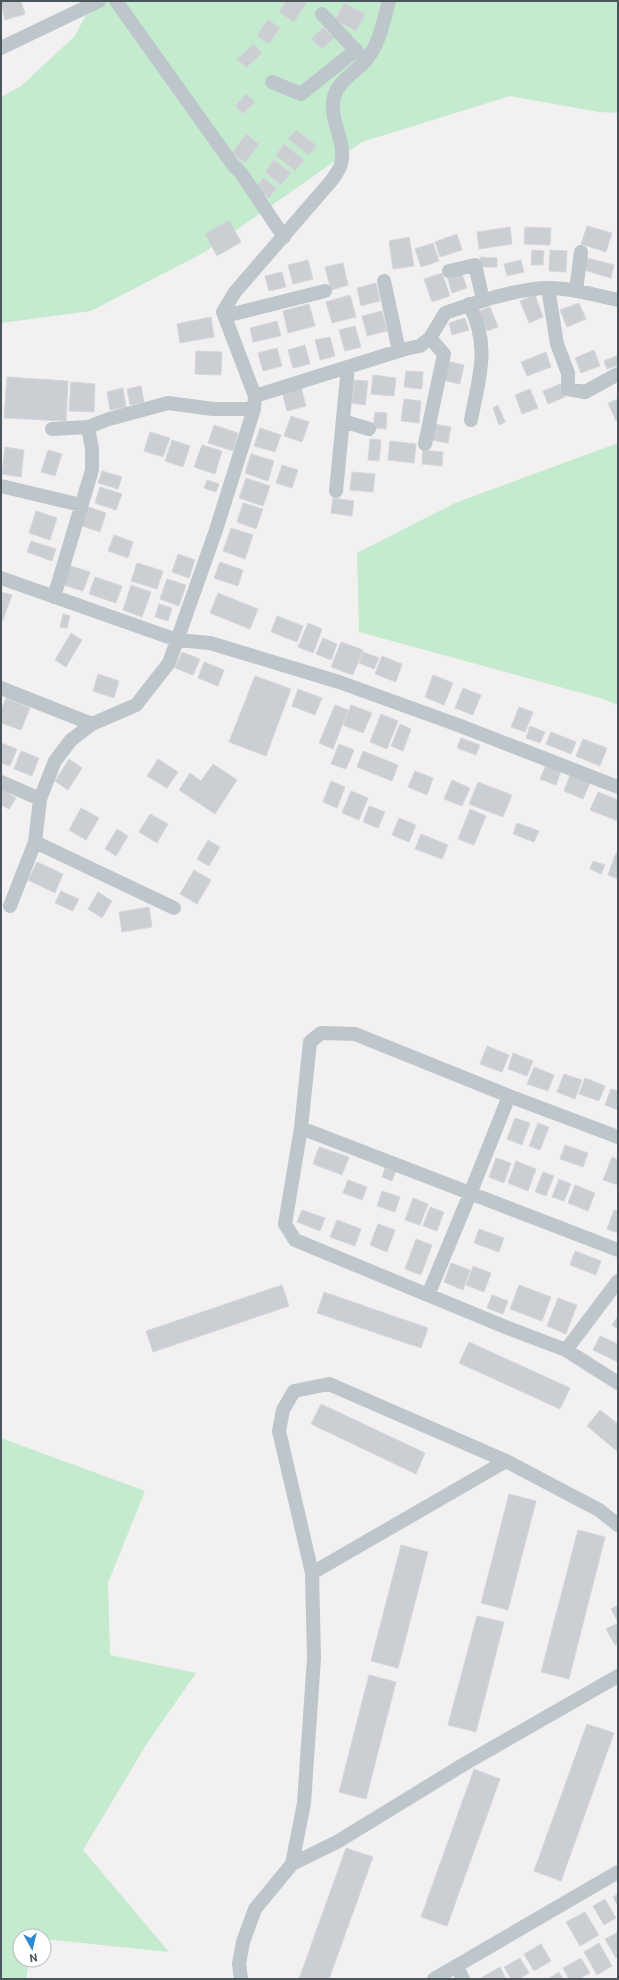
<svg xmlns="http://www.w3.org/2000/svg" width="619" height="1980" viewBox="0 0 619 1980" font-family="Roboto,sans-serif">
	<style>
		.green { fill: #c4ebce }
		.building { fill: #cbced2; stroke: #d5d7db }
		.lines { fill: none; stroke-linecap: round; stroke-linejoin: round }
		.minor { stroke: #bdc6cb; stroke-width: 14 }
	</style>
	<rect width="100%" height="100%" fill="#f2f0f1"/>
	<!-- green -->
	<path class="green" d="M94 1H618V113L599 112 510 96 362 142 205 252 91 311 1 323V97L21 86 74 37Z
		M618 443V705L600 698 359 632 357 553 455 503Z
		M1 1438 145 1491 108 1583 110 1655 196 1673 146 1745 83 1850 169 1952 44 1939V1936H20V1960H29L26 1979H1Z"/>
	<!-- building -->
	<path class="building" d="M21 1 25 14 5 20 1 2Z
		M286 1 307 2 294 22 279 12Z
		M344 3 365 14 356 31 335 20Z
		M268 19 280 28 269 44 257 36Z
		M323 27 334 38 322 49 311 39Z
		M254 44 262 53 246 68 237 59Z
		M246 94 255 102 243 114 235 106Z
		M296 130 316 145 309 155 288 139Z
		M246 134 259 144 245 163 232 153Z
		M284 144 304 160 295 171 276 155Z
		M274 160 291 173 281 185 265 172Z
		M263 178 277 188 269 198 255 188Z
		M229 220 241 242 217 256 205 234Z
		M587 226 612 233 606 252 581 244Z
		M510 227 512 244 479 249 477 232Z
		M525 227 551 228 550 245 524 244Z
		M457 234 462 250 440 257 435 242Z
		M409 237 414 266 393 269 389 241Z
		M433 243 439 261 421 267 415 249Z
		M532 250 544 251 543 265H531Z
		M550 250 567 251 566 272 549 271Z
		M480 257 497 258V267H480Z
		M587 258 614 265 611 278 584 270Z
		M308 260 313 279 293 284 288 265Z
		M521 260 524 272 507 276 504 264Z
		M343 263 348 285 331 290 325 267Z
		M461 271 467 288 452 293 447 276Z
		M282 272 286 287 269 291 265 276Z
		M442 273 450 296 432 302 424 279Z
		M376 283 380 301 361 306 357 288Z
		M350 295 356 317 332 323 326 302Z
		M535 295 543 317 529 323 520 301Z
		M579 303 586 319 567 327 560 310Z
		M309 304 315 326 288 333 283 311Z
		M490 307 498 327 487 331 479 311Z
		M382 311 387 331 367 336 362 316Z
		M211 317 214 337 180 343 177 324Z
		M465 318 469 330 452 335 449 323Z
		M277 321 281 336 253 342 250 328Z
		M355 326 361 347 345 351 339 330Z
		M330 337 335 356 320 360 315 340Z
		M305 345 310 364 293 368 288 350Z
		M277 348 282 366 263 371 258 353Z
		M594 350 600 366 581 373 575 358Z
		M196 351 222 352 221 375 195 374Z
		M546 352 551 367 527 376 521 362Z
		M618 355V365L607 369 604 361Z
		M446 361 464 365 460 384 442 380Z
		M406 371 423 372 422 389 404 387Z
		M373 375 396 378 394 396 371 394Z
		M7 377 68 381 66 421 4 418Z
		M354 380 368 381 365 405 352 403Z
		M71 382 95 384 94 412 69 411Z
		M560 384 565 397 548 404 543 391Z
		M141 386 144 402 130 405 127 389Z
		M301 387 306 406 287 411 282 392Z
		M123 388 126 407 110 410 107 392Z
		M530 389 538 408 522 414 515 395Z
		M404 399 421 401 419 423 401 421Z
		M618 399V420L616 421 608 403Z
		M498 405 505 422 499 425 493 408Z
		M375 412 387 413 386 429 373 428Z
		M291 416 309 422 302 442 284 436Z
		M434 424 451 427 448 443 431 440Z
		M214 425 238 433 233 451 208 443Z
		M260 428 281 435 275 452 254 446Z
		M150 432 170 438 163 457 144 451Z
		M370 439 381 440 379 461 368 460Z
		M172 440 190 446 183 467 165 461Z
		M390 441 416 444 414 463 388 460Z
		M202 445 222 451 215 474 194 467Z
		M5 447 24 450 21 477 2 474Z
		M48 450 62 454 55 476 41 472Z
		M423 450 443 452 442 466 422 464Z
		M251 454 274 461 268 481 245 473Z
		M282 465 298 470 292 488 276 483Z
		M102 471 122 477 118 489 98 483Z
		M352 472 375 474 373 492 350 490Z
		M246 478 270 486 263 506 239 498Z
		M207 480 219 484 216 492 204 488Z
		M100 487 122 494 116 510 95 503Z
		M333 498 354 501 352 516 331 513Z
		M243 503 263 509 256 529 237 522Z
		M86 506 106 513 100 532 79 525Z
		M36 511 57 518 50 540 29 533Z
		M231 528 253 535 245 559 223 551Z
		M114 535 133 542 128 558 108 551Z
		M31 541 56 549 52 561 27 552Z
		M178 554 195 560 189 578 172 572Z
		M220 562 243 570 238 586 214 578Z
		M137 563 163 571 157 589 131 581Z
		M68 565 90 572 83 591 61 584Z
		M95 577 122 586 116 603 89 594Z
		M167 579 186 585 179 606 160 599Z
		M131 585 151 592 142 617 123 610Z
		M1 592 12 595 3 620H1Z
		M218 593 258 609 250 629 210 613Z
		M159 604 172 608 168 621 155 617Z
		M63 614 70 616 67 628 60 627Z
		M277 616 303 626 297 642 271 632Z
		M308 623 322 629 313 653 298 647Z
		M71 633 82 640 66 667 55 660Z
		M323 638 337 644 331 660 316 654Z
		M341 642 363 650 353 675 331 667Z
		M182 652 200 659 193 675 175 668Z
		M363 652 379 658 374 669 359 663Z
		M382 656 402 664 396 682 375 674Z
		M204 662 224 670 218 686 198 678Z
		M98 674 119 681 114 698 93 691Z
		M433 675 453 683 444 705 425 697Z
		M255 676 291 689 266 756 229 742Z
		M463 688 481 695 473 715 455 708Z
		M298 689 322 698 315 715 292 706Z
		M6 698 30 708 21 730 1 723V710Z
		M335 705 348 710 333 749 319 743Z
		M351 705 372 713 363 733 343 725Z
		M519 707 533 712 525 732 511 727Z
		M381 714 398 721 387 749 370 742Z
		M400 724 411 729 403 751 391 746Z
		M530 726 545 732 540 743 526 738Z
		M551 732 576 742 571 754 546 744Z
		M461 738 480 745 476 755 457 748Z
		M583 739 607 748 600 766 576 756Z
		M1 743 17 749 10 766 1 763Z
		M339 744 354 750 346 769 331 764Z
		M21 751 39 758 32 776 14 769Z
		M363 751 398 765 392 781 357 767Z
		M69 759 82 768 68 790 55 781Z
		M158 759 178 772 167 788 147 776Z
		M213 764 237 780 215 814 179 790 190 773 201 781Z
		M546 765 561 771 556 785 540 779Z
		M415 771 433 778 427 795 408 787Z
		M570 775 590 783 583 799 564 791Z
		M452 780 470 788 462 806 444 799Z
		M331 781 345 787 337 808 323 802Z
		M478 782 512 795 503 817 469 804Z
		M1 789 16 798 9 809 1 805Z
		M351 791 368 798 359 820 342 813Z
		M598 792 618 800V821L590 810Z
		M369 806 385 812 378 828 363 822Z
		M81 808 99 818 86 840 69 830Z
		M470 809 486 816 474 845 458 839Z
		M150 814 168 824 157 843 139 832Z
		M399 818 416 825 409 842 392 835Z
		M517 823 539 831 534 842 513 834Z
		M117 829 128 836 116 856 105 849Z
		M421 834 448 845 442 859 415 849Z
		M208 840 220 847 209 866 197 859Z
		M616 853 618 854V879L608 875Z
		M593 861 605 865 601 874 590 869Z
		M37 862 63 874 55 893 28 880Z
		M194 870 211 880 197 904 180 894Z
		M61 891 79 899 73 911 55 903Z
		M98 892 112 901 102 918 88 909Z
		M149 907 152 927 122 932 119 912Z
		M487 1046 509 1055 502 1072 480 1064Z
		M513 1053 533 1061 527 1076 508 1069Z
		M534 1067 554 1075 548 1091 527 1084Z
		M564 1074 582 1080 575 1099 557 1092Z
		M585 1078 605 1086 599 1101 579 1094Z
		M611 1089 618 1091V1110L605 1105Z
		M515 1118 530 1123 522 1145 507 1139Z
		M538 1123 549 1127 540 1150 529 1146Z
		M565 1145 588 1153 583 1167 560 1159Z
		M319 1147 349 1157 342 1175 313 1164Z
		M612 1157 618 1160V1185L603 1180Z
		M496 1158 511 1163 504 1183 489 1177Z
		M516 1161 536 1169 528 1191 508 1183Z
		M385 1168 396 1171 392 1181 382 1177Z
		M543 1172 554 1176 546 1196 535 1192Z
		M559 1179 571 1184 564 1201 552 1197Z
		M348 1180 367 1187 362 1200 343 1193Z
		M575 1185 595 1193 588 1211 568 1203Z
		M382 1191 400 1197 395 1212 377 1206Z
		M413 1198 428 1204 420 1225 405 1220Z
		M430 1207 444 1212 437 1231 423 1226Z
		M302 1210 325 1218 320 1231 297 1222Z
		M614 1210 618 1211V1233L607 1229Z
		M337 1220 361 1229 355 1246 330 1237Z
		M378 1224 395 1230 387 1252 370 1245Z
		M479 1229 504 1238 499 1252 474 1243Z
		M416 1239 432 1245 421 1275 405 1269Z
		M575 1251 601 1261 596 1275 570 1265Z
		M451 1263 470 1270 463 1290 444 1282Z
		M473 1266 491 1273 484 1292 466 1285Z
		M282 1285 289 1306 153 1352 146 1331Z
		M519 1285 551 1297 542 1321 510 1309Z
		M324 1292 428 1328 421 1348 317 1313Z
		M492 1295 508 1301 503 1314 487 1308Z
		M558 1298 577 1305 566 1334 547 1326Z
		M618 1316V1329L612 1325Z
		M600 1336 618 1344V1362L593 1350Z
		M469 1342 570 1388 560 1409 459 1363Z
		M321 1404 425 1453 416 1474 311 1424Z
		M600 1410 618 1424V1452L587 1426Z
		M509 1494 536 1501 508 1610 481 1603Z
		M578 1530 605 1537 569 1679 541 1672Z
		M401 1545 428 1552 398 1668 371 1661Z
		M618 1605V1622L611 1609Z
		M477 1616 504 1622 476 1732 448 1725Z
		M618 1623V1643L615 1645 606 1629Z
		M369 1675 396 1682 366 1799 339 1792Z
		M587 1724 614 1733 561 1881 534 1871Z
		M474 1769 500 1779 447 1926 421 1917Z
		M346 1848 373 1857 329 1979H299Z
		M618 1894V1906L613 1897Z
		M605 1899 616 1918 604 1925 593 1906Z
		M585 1912 599 1935 580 1946 566 1922Z
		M618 1932V1957L616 1958 605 1939Z
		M599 1943 612 1966 597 1975 584 1952Z
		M541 1944 551 1961 534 1971 524 1954Z
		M520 1958 529 1973 519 1979H511L504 1967Z
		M581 1958 590 1973 579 1979H569L563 1968Z
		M500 1967 506 1979H479Z
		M559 1972 563 1979H548Z"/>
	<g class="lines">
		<!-- minor -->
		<path class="minor" d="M116 1 233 165 241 173 284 237
			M322 14 361 56
			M1 48 99 1
			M272 82 301 94 356 50
			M449 271 475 265 483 300
			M384 281 399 351
			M548 288 557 344 568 373V389L585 392 618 374
			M576 290 581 252
			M469 304C491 347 479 376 471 420
			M225 316 325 291
			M255 396 405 349 420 346 430 338 445 313C474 303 518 288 549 288 572 288 595 295 618 300
			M343 421 369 429
			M52 429 88 427 109 419 168 403 213 409H254
			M425 444 444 354 430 338
			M1 486 81 505
			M336 491 348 367
			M1 578 177 640 210 643 339 682 458 725 618 787
			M54 597 92 470V449L88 427
			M1 688 92 724
			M1 782 40 799
			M35 842 174 908
			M10 906 35 842 40 799 55 761 71 740 92 724 136 705 169 663 216 530 254 409 255 396 223 312 235 292 332 180C335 175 340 169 341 164 347 141 328 120 334 97 338 81 356 72 366 60 380 43 383 22 389 1
			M301 1128 618 1250
			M618 1137 509 1096 355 1034 321 1033 310 1042 301 1128 285 1224 295 1240 503 1326 566 1350 618 1383
			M428 1295 470 1194 509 1096
			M566 1350 618 1281
			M312 1573 506 1461
			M292 1864 337 1842 466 1763 618 1676
			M456 1966 463 1979
			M241 1979 239 1964 243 1942 255 1909 292 1864 304 1803 314 1658 312 1573 279 1431 283 1410 294 1391 329 1384 506 1461 599 1510 618 1525
			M434 1979 618 1872"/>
	</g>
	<!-- border -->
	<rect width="619" height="1980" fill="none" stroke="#4a565c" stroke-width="4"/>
	<!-- north arrow -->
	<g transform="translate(32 1948) rotate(172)"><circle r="19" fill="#ffffff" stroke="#b7bbbe"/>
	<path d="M0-3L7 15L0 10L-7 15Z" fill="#2d89d0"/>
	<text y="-6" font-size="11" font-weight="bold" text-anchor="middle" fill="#4a565c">N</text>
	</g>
</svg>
